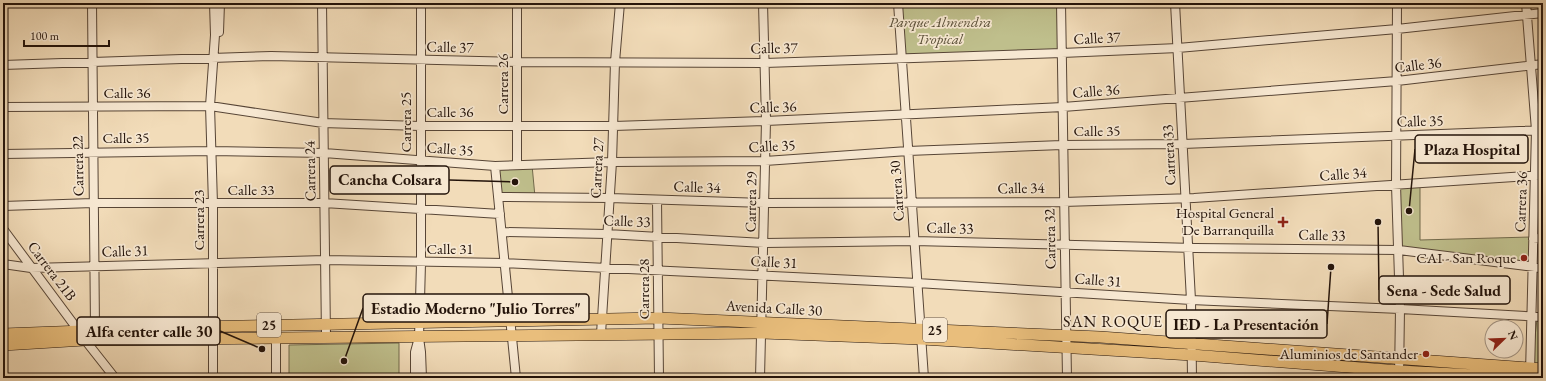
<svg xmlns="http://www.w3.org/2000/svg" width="1546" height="381" viewBox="0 0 1546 381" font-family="'EB Garamond',serif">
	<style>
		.green { fill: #bfbf8c; stroke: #71694b }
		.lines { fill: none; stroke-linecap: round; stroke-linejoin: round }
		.minor-casing { stroke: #574536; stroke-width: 10 }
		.highway-casing { stroke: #23130a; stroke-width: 12 }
		.minor { stroke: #f7e8d2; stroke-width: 8 }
		.highway { stroke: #e9be7c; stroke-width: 11 }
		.poi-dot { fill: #8f2418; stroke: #f7e8d2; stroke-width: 1.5 }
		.labels { text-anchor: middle; stroke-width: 3.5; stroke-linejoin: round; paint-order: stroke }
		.shield { fill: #f7e8d2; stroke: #635346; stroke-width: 1 }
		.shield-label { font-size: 14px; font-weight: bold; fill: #23130a }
		.park-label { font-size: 15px; font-style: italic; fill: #5a4f38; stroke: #f7e8d2 }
		.street-label { font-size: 15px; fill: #23130a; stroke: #f7e8d2 }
		.poi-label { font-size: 15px; fill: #23130a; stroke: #f7e8d2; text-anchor: end }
		.neighbourhood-label { font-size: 16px; letter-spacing: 1px; fill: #23130a; stroke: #f7e8d2 }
		.leader { fill: none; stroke: #23130a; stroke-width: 1.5 }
		.callout-dot { fill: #23130a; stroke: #f7e8d2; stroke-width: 1.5 }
		.callout { fill: #f7e8d2; stroke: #23130a; stroke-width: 1.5 }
		.callout-label { font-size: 16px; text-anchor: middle; font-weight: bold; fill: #23130a }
	</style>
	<rect width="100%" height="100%" fill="#f2dcb9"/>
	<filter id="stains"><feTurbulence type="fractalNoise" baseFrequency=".005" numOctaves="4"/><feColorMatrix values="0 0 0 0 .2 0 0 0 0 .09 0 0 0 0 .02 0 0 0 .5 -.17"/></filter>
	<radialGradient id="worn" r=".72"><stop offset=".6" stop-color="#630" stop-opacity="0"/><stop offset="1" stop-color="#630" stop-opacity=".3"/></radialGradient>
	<!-- green -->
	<path class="green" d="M898 3H1060L1062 53 902 59Z
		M532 165 535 197H498L495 166Z
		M1420 183V240L1531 237 1529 265 1399 250 1396 185Z
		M1537 319H1543V366L1530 364 1535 337Z
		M399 343V378H289V345Z"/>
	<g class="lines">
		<!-- minor casing -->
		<g class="minor-casing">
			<path id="minor" d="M92 3 95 329
				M322 3 326 338
				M421 3V263L419 338 421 352 422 378
				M898 3 924 378
				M1061 3 1067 378
				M1175 3 1191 300 1192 378
				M1397 3 1396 185 1400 309 1399 378
				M1526 3 1536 130 1530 373
				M219 32 220 3
				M3 65 271 56 517 62 765 63 1062 53 1178 48 1397 29 1543 13
				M3 107 210 106 323 123 420 126H614L766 121 1063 107 1397 81 1543 64
				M3 154 212 151 324 153 495 166 612 162 765 161 908 151 1062 145 1183 144 1543 130
				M517 165V3
				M495 166 516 378
				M498 197 610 198 765 203 1063 202 1194 198 1543 175
				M657 200 659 378
				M3 206 93 203H324L500 214
				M3 229 78 330
				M502 232 607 234 765 243 914 241 1195 248 1399 250 1543 268
				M1533 239 1543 238
				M3 264 31 268 325 260 505 263 917 283 1191 300 1400 309 1543 317
				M601 334 612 162 615 62 620 3
				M85 340 115 378
				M213 378V204L210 106 215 35 214 3
				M276 378V338
				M415 378V352L418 341
				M760 378 766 121 763 3"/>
		</g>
		<!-- highway casing -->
		<g class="highway-casing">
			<path id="highway" d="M3 334 190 327 658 318 1100 337 1543 369
				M3 345 85 340 762 333 921 339 1192 355 1400 371 1529 378"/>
		</g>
		<!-- minor -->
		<use href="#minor" class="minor"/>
		<!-- highway -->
		<use href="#highway" class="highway"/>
	</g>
	<!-- markers -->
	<g class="poi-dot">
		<path d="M1281 216h4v4h4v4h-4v4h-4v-4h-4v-4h4z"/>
		<circle cx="1524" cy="258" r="4"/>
		<circle cx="1426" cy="354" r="4"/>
	</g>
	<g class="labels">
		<!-- shield labels -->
		<g class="shield">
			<rect x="257" y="313" width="24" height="24" rx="3"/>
			<rect x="923" y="318" width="24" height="24" rx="3"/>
		</g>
		<g class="shield-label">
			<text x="269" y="330">25</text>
			<text x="935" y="335">25</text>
		</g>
		<!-- park labels -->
		<g class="park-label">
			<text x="940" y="27">Parque Almendra<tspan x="940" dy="17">Tropical</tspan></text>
		</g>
		<!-- street labels -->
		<g class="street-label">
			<text transform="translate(1097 38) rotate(-3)" y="5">Calle 37</text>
			<text transform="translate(450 47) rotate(1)" y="5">Calle 37</text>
			<text transform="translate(774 48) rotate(-1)" y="5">Calle 37</text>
			<text transform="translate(1418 65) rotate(-7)" y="5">Calle 36</text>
			<text transform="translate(503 84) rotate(-90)" y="5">Carrera 26</text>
			<text transform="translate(1096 91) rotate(-4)" y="5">Calle 36</text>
			<text x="127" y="98">Calle 36</text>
			<text transform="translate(773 107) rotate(-2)" y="5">Calle 36</text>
			<text x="450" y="117">Calle 36</text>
			<text transform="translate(1420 121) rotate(-2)" y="5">Calle 35</text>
			<text transform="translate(406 122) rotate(-90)" y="5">Carrera 25</text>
			<text x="1097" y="136">Calle 35</text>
			<text x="126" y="143">Calle 35</text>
			<text transform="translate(772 146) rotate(-3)" y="5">Calle 35</text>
			<text transform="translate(450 149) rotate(4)" y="5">Calle 35</text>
			<text transform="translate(1169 155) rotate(-93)" y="5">Carrera 33</text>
			<text transform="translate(78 166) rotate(-91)" y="5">Carrera 22</text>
			<text transform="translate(597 168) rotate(-87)" y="5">Carrera 27</text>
			<text transform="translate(310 171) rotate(-91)" y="5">Carrera 24</text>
			<text transform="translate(1343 174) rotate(-4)" y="5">Calle 34</text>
			<text transform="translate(697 187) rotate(2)" y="5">Calle 34</text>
			<text transform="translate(1021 188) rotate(-1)" y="5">Calle 34</text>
			<text x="251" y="195">Calle 33</text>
			<text transform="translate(897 191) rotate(-94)" y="5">Carrera 30</text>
			<text transform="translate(751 202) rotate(-89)" y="5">Carrera 29</text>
			<text transform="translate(1521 202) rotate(-88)" y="5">Carrera 36</text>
			<text transform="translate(199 220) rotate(-90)" y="5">Carrera 23</text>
			<text transform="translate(627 221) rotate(2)" y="5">Calle 33</text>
			<text transform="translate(950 228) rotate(1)" y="5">Calle 33</text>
			<text transform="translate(1322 235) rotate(1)" y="5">Calle 33</text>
			<text transform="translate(1050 239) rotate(-91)" y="5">Carrera 32</text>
			<text x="450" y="254">Calle 31</text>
			<text transform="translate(125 251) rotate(-2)" y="5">Calle 31</text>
			<text transform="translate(774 262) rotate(3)" y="5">Calle 31</text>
			<text transform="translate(52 271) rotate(53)" y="5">Carrera 21B</text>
			<text transform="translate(1098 280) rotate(4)" y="5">Calle 31</text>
			<text transform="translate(644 289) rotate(-90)" y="5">Carrera 28</text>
			<text transform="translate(774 308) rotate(3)" y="5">Avenida Calle 30</text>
		</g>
		<!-- poi labels -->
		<g class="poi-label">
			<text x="1274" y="218">Hospital General<tspan x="1274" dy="17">De Barranquilla</tspan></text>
			<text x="1516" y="263">CAI - San Roque</text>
			<text x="1418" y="359">Aluminios de Santander</text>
		</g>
		<!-- neighbourhood labels -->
		<g class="neighbourhood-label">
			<text x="1113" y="327">SAN ROQUE</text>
		</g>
	</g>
	<!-- callouts -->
	<path class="leader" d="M1409 211L1415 149M515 182L449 180M1378 222L1379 290M344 361L363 308M1331 267L1327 324M262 349L220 331"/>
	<g class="callout-dot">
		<circle cx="1409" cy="211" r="4"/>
		<circle cx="515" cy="182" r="4"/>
		<circle cx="1378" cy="222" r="4"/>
		<circle cx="344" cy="361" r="4"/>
		<circle cx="1331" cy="267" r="4"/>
		<circle cx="262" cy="349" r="4"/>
	</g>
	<g class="callout">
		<rect x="1415" y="135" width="113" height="28" rx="4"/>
		<rect x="330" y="166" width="119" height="28" rx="4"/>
		<rect x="1379" y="276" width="131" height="28" rx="4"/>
		<rect x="363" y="294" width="226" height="28" rx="4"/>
		<rect x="1166" y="310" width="161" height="28" rx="4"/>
		<rect x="77" y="317" width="143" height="28" rx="4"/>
	</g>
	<g class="callout-label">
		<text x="1472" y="155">Plaza Hospital</text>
		<text x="390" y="185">Cancha Colsara</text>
		<text x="1444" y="296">Sena - Sede Salud</text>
		<text x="476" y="314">Estadio Moderno "Julio Torres"</text>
		<text x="1246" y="330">IED - La Presentación</text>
		<text x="149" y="337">Alfa center calle 30</text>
	</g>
	<!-- margin -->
	<rect width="1546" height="381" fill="none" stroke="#f2dcb9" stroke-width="16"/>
	<rect x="4" y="4" width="1538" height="373" fill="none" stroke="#23130a" stroke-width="2"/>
	<rect x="8" y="8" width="1530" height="365" fill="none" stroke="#23130a"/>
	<!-- north arrow -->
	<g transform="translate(1504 339) rotate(67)"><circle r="19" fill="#f7e8d2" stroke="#a29382"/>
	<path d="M0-3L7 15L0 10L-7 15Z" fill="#8f2418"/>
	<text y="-6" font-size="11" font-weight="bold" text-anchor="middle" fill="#23130a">N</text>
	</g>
	<!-- scale -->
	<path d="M24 40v6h85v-6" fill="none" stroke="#23130a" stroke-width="2"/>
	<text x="30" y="40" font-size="12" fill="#23130a" stroke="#f7e8d2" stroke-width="3" paint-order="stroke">100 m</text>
	<rect width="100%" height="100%" filter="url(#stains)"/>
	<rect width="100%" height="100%" fill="url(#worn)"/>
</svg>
